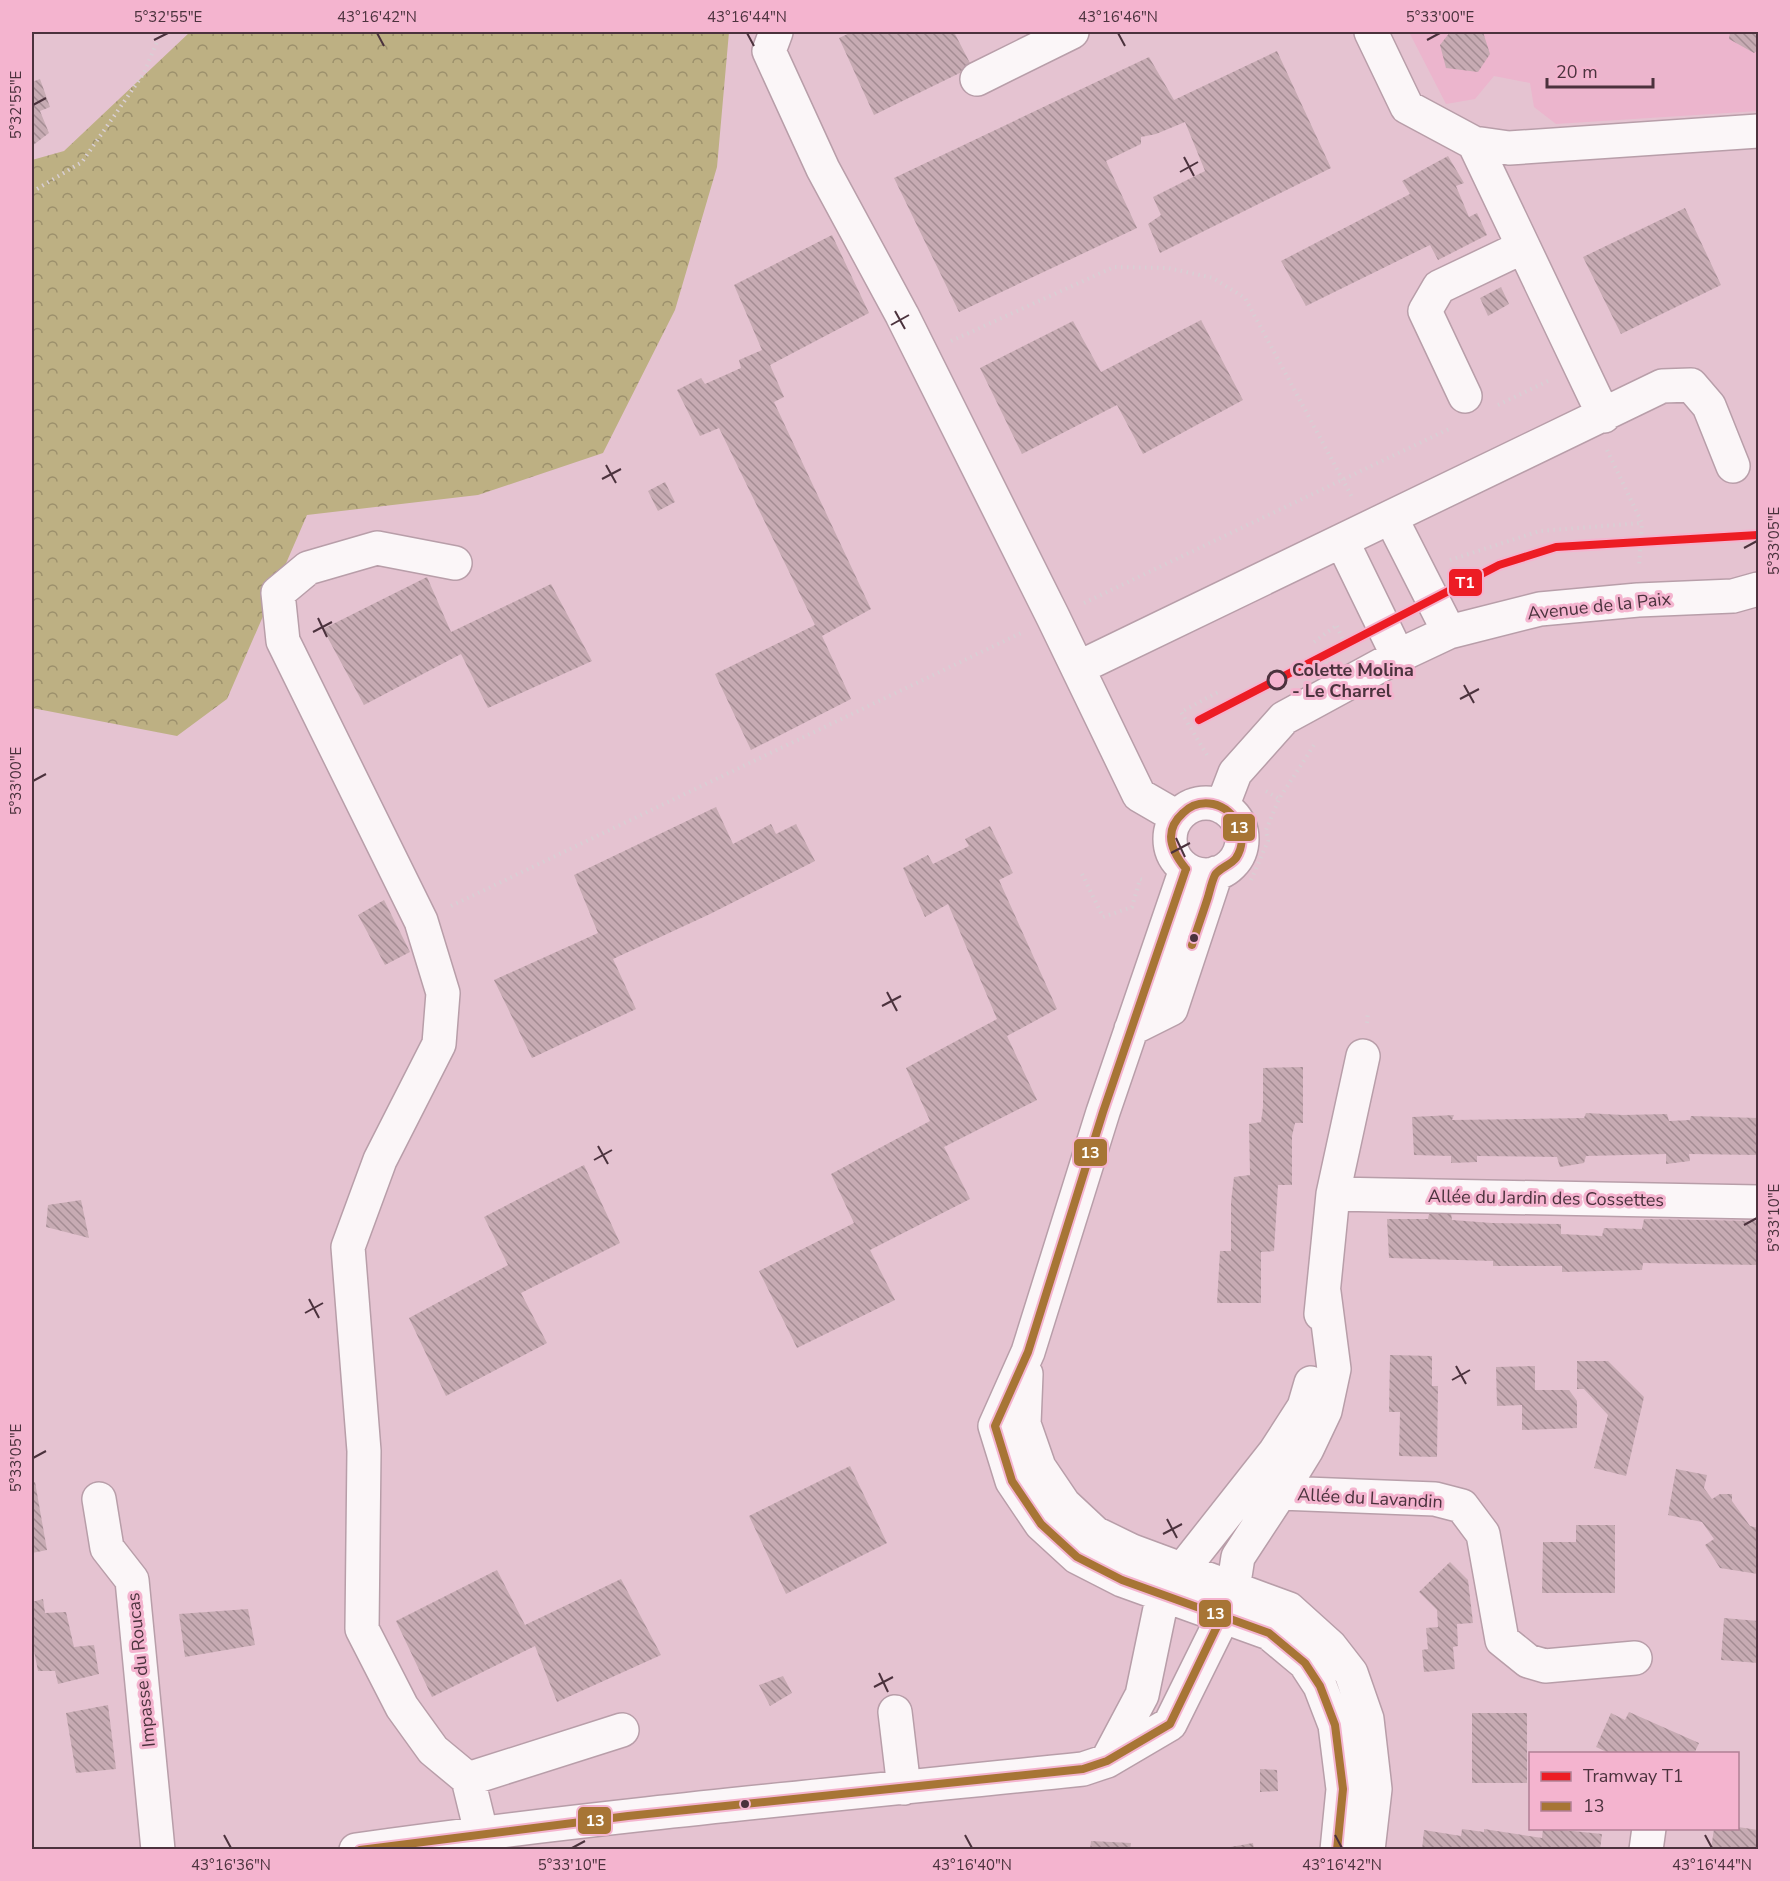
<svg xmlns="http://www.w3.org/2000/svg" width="1790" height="1881" viewBox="0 0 1790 1881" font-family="'Nunito Sans',sans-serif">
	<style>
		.built { fill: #ecb5cd }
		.forest { fill: url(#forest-crowns) }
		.building { fill: url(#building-back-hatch) }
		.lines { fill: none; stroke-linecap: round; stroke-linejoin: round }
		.minor-casing { stroke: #b89ea9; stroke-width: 36 }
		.path { stroke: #d9cfd4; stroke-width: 4; stroke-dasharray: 1.5 4.5; stroke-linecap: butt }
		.minor { stroke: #fbf6f8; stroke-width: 33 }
		.bus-1-casing { stroke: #f4b4cf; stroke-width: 12 }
		.bus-1 { stroke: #a77535; stroke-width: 8 }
		.tram-1-casing { stroke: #f4b4cf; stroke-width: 12 }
		.tram-1 { stroke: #ed1c24; stroke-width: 8 }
		.ticks { fill: none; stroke: #4b323d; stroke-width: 2 }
		.stop-dot { fill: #f4b4cf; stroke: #4b323d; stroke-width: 3 }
		.bus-dot { fill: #4b323d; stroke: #f4b4cf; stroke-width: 2 }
		.labels { text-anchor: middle; stroke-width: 6; stroke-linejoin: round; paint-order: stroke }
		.street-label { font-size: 18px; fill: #4b323d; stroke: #f4b4cf }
		.stop-label { font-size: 18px; font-weight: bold; fill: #4b323d; stroke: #f4b4cf; text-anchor: start }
		.line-badge { stroke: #f4b4cf; stroke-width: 2 }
		.badge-label { font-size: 16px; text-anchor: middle; font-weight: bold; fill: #fff }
		.neatline { fill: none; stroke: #4b323d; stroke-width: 2 }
		.ticks-label { font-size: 15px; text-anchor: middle; fill: #4b323d }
	</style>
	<defs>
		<pattern id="forest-crowns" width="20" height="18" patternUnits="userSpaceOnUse" patternTransform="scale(1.5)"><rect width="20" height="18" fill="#bdb083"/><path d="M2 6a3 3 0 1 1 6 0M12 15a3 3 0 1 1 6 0" fill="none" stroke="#9c906c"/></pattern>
		<pattern id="building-back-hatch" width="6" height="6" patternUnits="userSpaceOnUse" patternTransform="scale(1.5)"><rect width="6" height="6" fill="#c7abb3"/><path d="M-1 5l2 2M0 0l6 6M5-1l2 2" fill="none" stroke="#a48c93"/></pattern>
	</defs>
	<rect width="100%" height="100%" fill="#e5c3d1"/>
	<!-- built -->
	<path class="built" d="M1409 32H1758V111L1556 124 1534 107 1530 83 1494 76 1475 99 1446 104Z"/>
	<!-- forest -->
	<path class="forest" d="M190 32H729L717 167 675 310 603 453 478 495 307 515 227 699 177 736 32 708V160L64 151Z"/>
	<!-- building -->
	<path class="building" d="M852 32H954L972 67 874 115 839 38Z
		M1450 32H1483L1490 54 1478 72 1446 68 1440 45Z
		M1730 32H1758V50L1754 53 1729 39Z
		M1277 51 1331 168 1160 253 1148 224 1161 215 1153 197 1205 171 1185 122 1156 134 1141 137V144L1106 161 1137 228 959 312 894 178 1149 57 1174 100Z
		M40 79 50 107 40 111 49 133 32 146V82Z
		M1448 156 1464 183 1456 186 1469 217 1477 213 1487 235 1438 260 1430 245 1306 306 1281 261 1406 196 1410 194 1402 181Z
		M1685 208 1721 285 1621 334 1583 257Z
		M832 235 869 313 770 365 784 397 774 402 871 609 822 636 851 699 751 750 715 674 815 625 719 428 700 436 677 390 701 378 705 384 741 368 739 360 762 350 734 285Z
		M1501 287 1509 304 1488 316 1480 298Z
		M1201 320 1243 400 1143 454 1117 405 1022 454 980 368 1073 321 1101 372Z
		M665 482 675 502 658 511 648 491Z
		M427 577 451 632 551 584 592 661 488 708 461 654 364 705 323 629Z
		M716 807 733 844 771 824 776 834 796 824 815 861 710 914 613 959 636 1009 532 1058 494 980 598 933 574 875Z
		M990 826 1013 873 999 880 1057 1009 1007 1036 1037 1100 944 1147 970 1199 870 1250 895 1300 797 1348 759 1271 854 1223 831 1174 930 1121 906 1068 997 1019 948 904 925 917 903 868 928 855 933 864 969 846 965 839Z
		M384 900 410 952 385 965 358 915Z
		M1303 1067V1123H1295L1292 1136V1185H1278L1274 1251 1261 1252V1303H1217L1220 1251H1231V1202L1234 1177 1250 1175 1249 1124 1261 1122 1263 1107V1068Z
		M1586 1113 1623 1115 1667 1114 1669 1121 1690 1120 1691 1116 1758 1118V1155L1689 1154 1690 1161 1666 1164V1154L1586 1156 1584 1163 1560 1167 1557 1157 1477 1156V1162L1451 1163V1156L1414 1155 1412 1117 1454 1115 1452 1120 1584 1118Z
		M584 1165 620 1243 521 1293 547 1343 446 1396 409 1318 508 1265 484 1217Z
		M81 1200 89 1238 46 1227 48 1205Z
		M1451 1213 1452 1220 1492 1223 1561 1224V1234L1602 1236 1604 1228 1642 1229 1644 1219 1758 1221V1265L1643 1263 1642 1270 1562 1272V1266H1493V1261L1389 1258 1387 1219H1428L1429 1214Z
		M1390 1355 1432 1356V1386H1438L1437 1457 1399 1456 1400 1412H1389Z
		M1577 1361H1608L1644 1397 1626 1476 1594 1468 1608 1415 1584 1389H1577Z
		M1535 1366V1390H1569L1577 1401V1428L1522 1430V1405L1497 1406 1496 1367Z
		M850 1466 887 1543 786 1594 749 1516Z
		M1676 1469 1707 1475 1704 1488 1712 1499 1720 1494H1732V1501L1750 1526 1758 1528V1574L1720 1568 1705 1545 1714 1539 1702 1522 1668 1515Z
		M35 1482 47 1550 32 1553V1483Z
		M1576 1525H1615V1593H1542L1543 1542H1576Z
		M1450 1562 1468 1580 1473 1623 1457 1624 1458 1646 1453 1647 1455 1669 1424 1672 1422 1650 1428 1649 1426 1628 1438 1627 1437 1610 1419 1592Z
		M497 1570 525 1625 621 1579 661 1655 557 1702 535 1646 432 1697 396 1621Z
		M43 1599 45 1613 66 1612 74 1647 94 1645 99 1674 58 1684 55 1671H38L32 1641V1602Z
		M248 1609 255 1645 185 1657 179 1614Z
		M1724 1618 1758 1621V1663L1721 1660Z
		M783 1676 792 1693 770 1706 759 1685Z
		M108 1705 116 1769 76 1773 66 1713Z
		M1629 1712 1699 1743 1694 1754H1611L1596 1747 1611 1713 1625 1720Z
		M1472 1713H1527V1783H1472Z
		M1260 1769 1277 1770 1278 1791 1260 1792Z
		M1738 1827 1758 1830V1850H1711L1714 1828Z
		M1543 1828 1602 1834 1600 1850H1422L1424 1830 1461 1836 1462 1829 1484 1832V1829L1542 1838Z
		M1091 1841 1131 1843 1130 1850H1090Z
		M1253 1843 1254 1850H1225V1848Z"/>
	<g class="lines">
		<!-- minor casing -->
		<g class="minor-casing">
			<path id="minor" d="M776 32 769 51 823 169 902 315 1053 617 1139 795 1177 817
				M1371 32 1407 107 1474 143 1509 148 1758 131
				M977 79 1072 32
				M1474 143 1604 416
				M1465 396 1425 311 1439 287 1523 247
				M1391 518 1449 632
				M1342 541 1398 656
				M455 563 377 548 308 568 278 593 283 641 421 921 443 993 439 1044 380 1160 348 1247 364 1451 362 1629 402 1707 433 1750 468 1779 622 1730
				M1078 668 1662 386 1691 385 1709 406 1733 466
				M1170 839a36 36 0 1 1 72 0a36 36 0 1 1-72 0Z
				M1222 807 1235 773 1284 718 1398 656 1449 632 1540 609 1638 600 1733 596 1758 589
				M1186 869 1103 1112 1028 1352 995 1426 1012 1481 1041 1524 1077 1557 1122 1580 1269 1633 1305 1663 1320 1686 1335 1725 1343 1789 1337 1850
				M1131 1029 1171 1009 1216 873
				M1333 1194 1758 1202
				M1321 1314 1333 1194 1363 1056
				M1026 1374 1024 1424 1039 1467 1064 1504 1095 1533 1132 1551 1289 1609 1330 1646 1351 1673 1367 1719 1375 1789 1368 1850
				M1280 1493 1435 1499 1462 1506 1483 1534 1502 1640 1528 1661 1545 1666 1635 1658
				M99 1499 107 1548 132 1580 158 1850
				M895 1712 904 1788
				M1107 1761 1142 1695 1163 1594 1275 1452 1304 1407 1311 1383
				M468 1779 481 1832
				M356 1850C597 1816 840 1794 1083 1769L1107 1761 1170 1724 1219 1625 1233 1589 1238 1557 1280 1493 1307 1449 1325 1411 1334 1369 1324 1292
				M1646 1850 1649 1828"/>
		</g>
		<!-- path -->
		<path class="path" d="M32 192 82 162 144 73 161 32
			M951 341 1114 267 1168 268 1213 278 1245 298 1353 499
			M1498 405 1548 381
			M1607 450 1642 523 1639 566
			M1450 560 1540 531 1642 523
			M1084 603 1451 428
			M1337 626 1346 647
			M1314 642 1337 625
			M1207 755 1181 712 1220 691
			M1266 791 1279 799
			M1082 874 1103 917 1132 907 1140 879 1146 881
			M1251 880 1268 841 1266 830 1279 799 1316 742
			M451 906 1023 632
			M1367 1023 1368 1011"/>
		<!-- minor -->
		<use href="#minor" class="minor"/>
		<!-- bus-1 casing -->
		<g class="bus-1-casing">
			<path id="bus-1" d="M1186 869 1103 1112 1028 1352 995 1426 1012 1481 1041 1524 1077 1557 1122 1580 1269 1633 1305 1663 1320 1686 1335 1725 1343 1789 1337 1850
				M1186 869C1171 851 1163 831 1183 813 1191 805 1202 802 1213 804 1236 809 1250 837 1236 858 1231 865 1219 868 1215 875 1212 881 1210 890 1208 897 1203 913 1197 929 1192 945
				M360 1850 628 1816 1083 1769 1107 1761 1170 1724 1222 1616"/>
		</g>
		<!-- bus-1 -->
		<use href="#bus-1" class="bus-1"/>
		<!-- tram-1 casing -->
		<g class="tram-1-casing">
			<path id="tram-1" d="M1199 720 1499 565 1556 547 1758 535"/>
		</g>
		<!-- tram-1 -->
		<use href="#tram-1" class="tram-1"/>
	</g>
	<!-- ticks -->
	<path class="ticks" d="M377 33 384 46M747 33 754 46M1118 33 1125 46M154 40 168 33M1427 40 1440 33M33 105 46 98M1184 157 1194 176M1180 172 1198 162M895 311 905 329M891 325 909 315M606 465 616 483M602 479 621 469M1744 548 1757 541M318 618 327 637M313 632 332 622M1464 685 1474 703M1460 699 1479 689M33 781 46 774M1176 838 1185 857M1171 853 1190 843M887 992 897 1011M882 1006 901 996M598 1146 608 1164M594 1160 612 1150M1744 1225 1757 1218M309 1299 319 1318M305 1313 323 1303M1456 1366 1466 1384M1452 1380 1470 1370M33 1458 46 1451M1167 1519 1177 1538M1163 1534 1182 1524M879 1673 888 1692M874 1687 893 1677M224 1835 231 1848M965 1835 972 1848M1335 1835 1342 1848M1705 1835 1712 1848M572 1848 585 1841"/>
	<!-- markers -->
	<circle class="stop-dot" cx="1277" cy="680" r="9"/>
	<g class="bus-dot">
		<circle cx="1194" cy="938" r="5"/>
		<circle cx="745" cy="1804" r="5"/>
	</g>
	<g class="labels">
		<!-- street labels -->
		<g class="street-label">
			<text transform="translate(1599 606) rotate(-6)" y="6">Avenue de la Paix</text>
			<text transform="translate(1546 1198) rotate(1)" y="6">Allée du Jardin des Cossettes</text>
			<text transform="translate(1370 1498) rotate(3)" y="6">Allée du Lavandin</text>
			<text transform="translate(141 1670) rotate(-96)" y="6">Impasse du Roucas</text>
		</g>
		<!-- stop labels -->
		<g class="stop-label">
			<text x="1292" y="676">Colette Molina<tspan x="1292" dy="21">- Le Charrel</tspan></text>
		</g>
	</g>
	<g class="line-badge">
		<rect x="1448" y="568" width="35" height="29" rx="6" fill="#ed1c24"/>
		<rect x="1222" y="813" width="34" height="29" rx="6" fill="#a77535"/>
		<rect x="1073" y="1138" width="35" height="29" rx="6" fill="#a77535"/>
		<rect x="1198" y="1599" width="34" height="29" rx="6" fill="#a77535"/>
		<rect x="577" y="1806" width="35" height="29" rx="6" fill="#a77535"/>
	</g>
	<g class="badge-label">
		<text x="1465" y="588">T1</text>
		<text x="1239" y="833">13</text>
		<text x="1090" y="1158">13</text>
		<text x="1215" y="1619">13</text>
		<text x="595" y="1826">13</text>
	</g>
	<!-- border -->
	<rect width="1790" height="1881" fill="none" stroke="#f4b4cf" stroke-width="66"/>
	<!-- legend -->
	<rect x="1529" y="1752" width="210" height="78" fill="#f4b4cf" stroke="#b08095" stroke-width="1.5"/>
	<rect x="1541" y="1772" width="30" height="9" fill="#ed1c24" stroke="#b08095" stroke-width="1.5"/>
	<text x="1583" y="1782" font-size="18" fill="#4b323d">Tramway T1</text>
	<rect x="1541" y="1802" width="30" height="9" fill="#a77535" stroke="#b08095" stroke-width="1.5"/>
	<text x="1583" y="1812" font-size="18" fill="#4b323d">13</text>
	<!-- scale -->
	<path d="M1547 78v9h106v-9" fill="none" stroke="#4b323d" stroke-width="3"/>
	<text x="1556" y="78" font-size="18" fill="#4b323d" stroke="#f4b4cf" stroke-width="4.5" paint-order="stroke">20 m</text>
	<rect x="33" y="33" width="1724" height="1815" class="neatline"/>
	<g class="ticks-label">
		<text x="168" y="22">5°32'55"E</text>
		<text x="377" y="22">43°16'42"N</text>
		<text x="747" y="22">43°16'44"N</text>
		<text x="1118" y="22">43°16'46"N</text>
		<text x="1440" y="22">5°33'00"E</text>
		<text transform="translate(16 105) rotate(-90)" y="5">5°32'55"E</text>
		<text transform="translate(1774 541) rotate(-90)" y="5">5°33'05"E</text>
		<text transform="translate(16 781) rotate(-90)" y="5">5°33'00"E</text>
		<text transform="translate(1774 1218) rotate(-90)" y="5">5°33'10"E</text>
		<text transform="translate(16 1458) rotate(-90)" y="5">5°33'05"E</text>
		<text x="231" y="1870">43°16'36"N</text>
		<text x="572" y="1870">5°33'10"E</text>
		<text x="972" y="1870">43°16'40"N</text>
		<text x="1342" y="1870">43°16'42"N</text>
		<text x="1712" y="1870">43°16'44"N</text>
	</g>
</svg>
